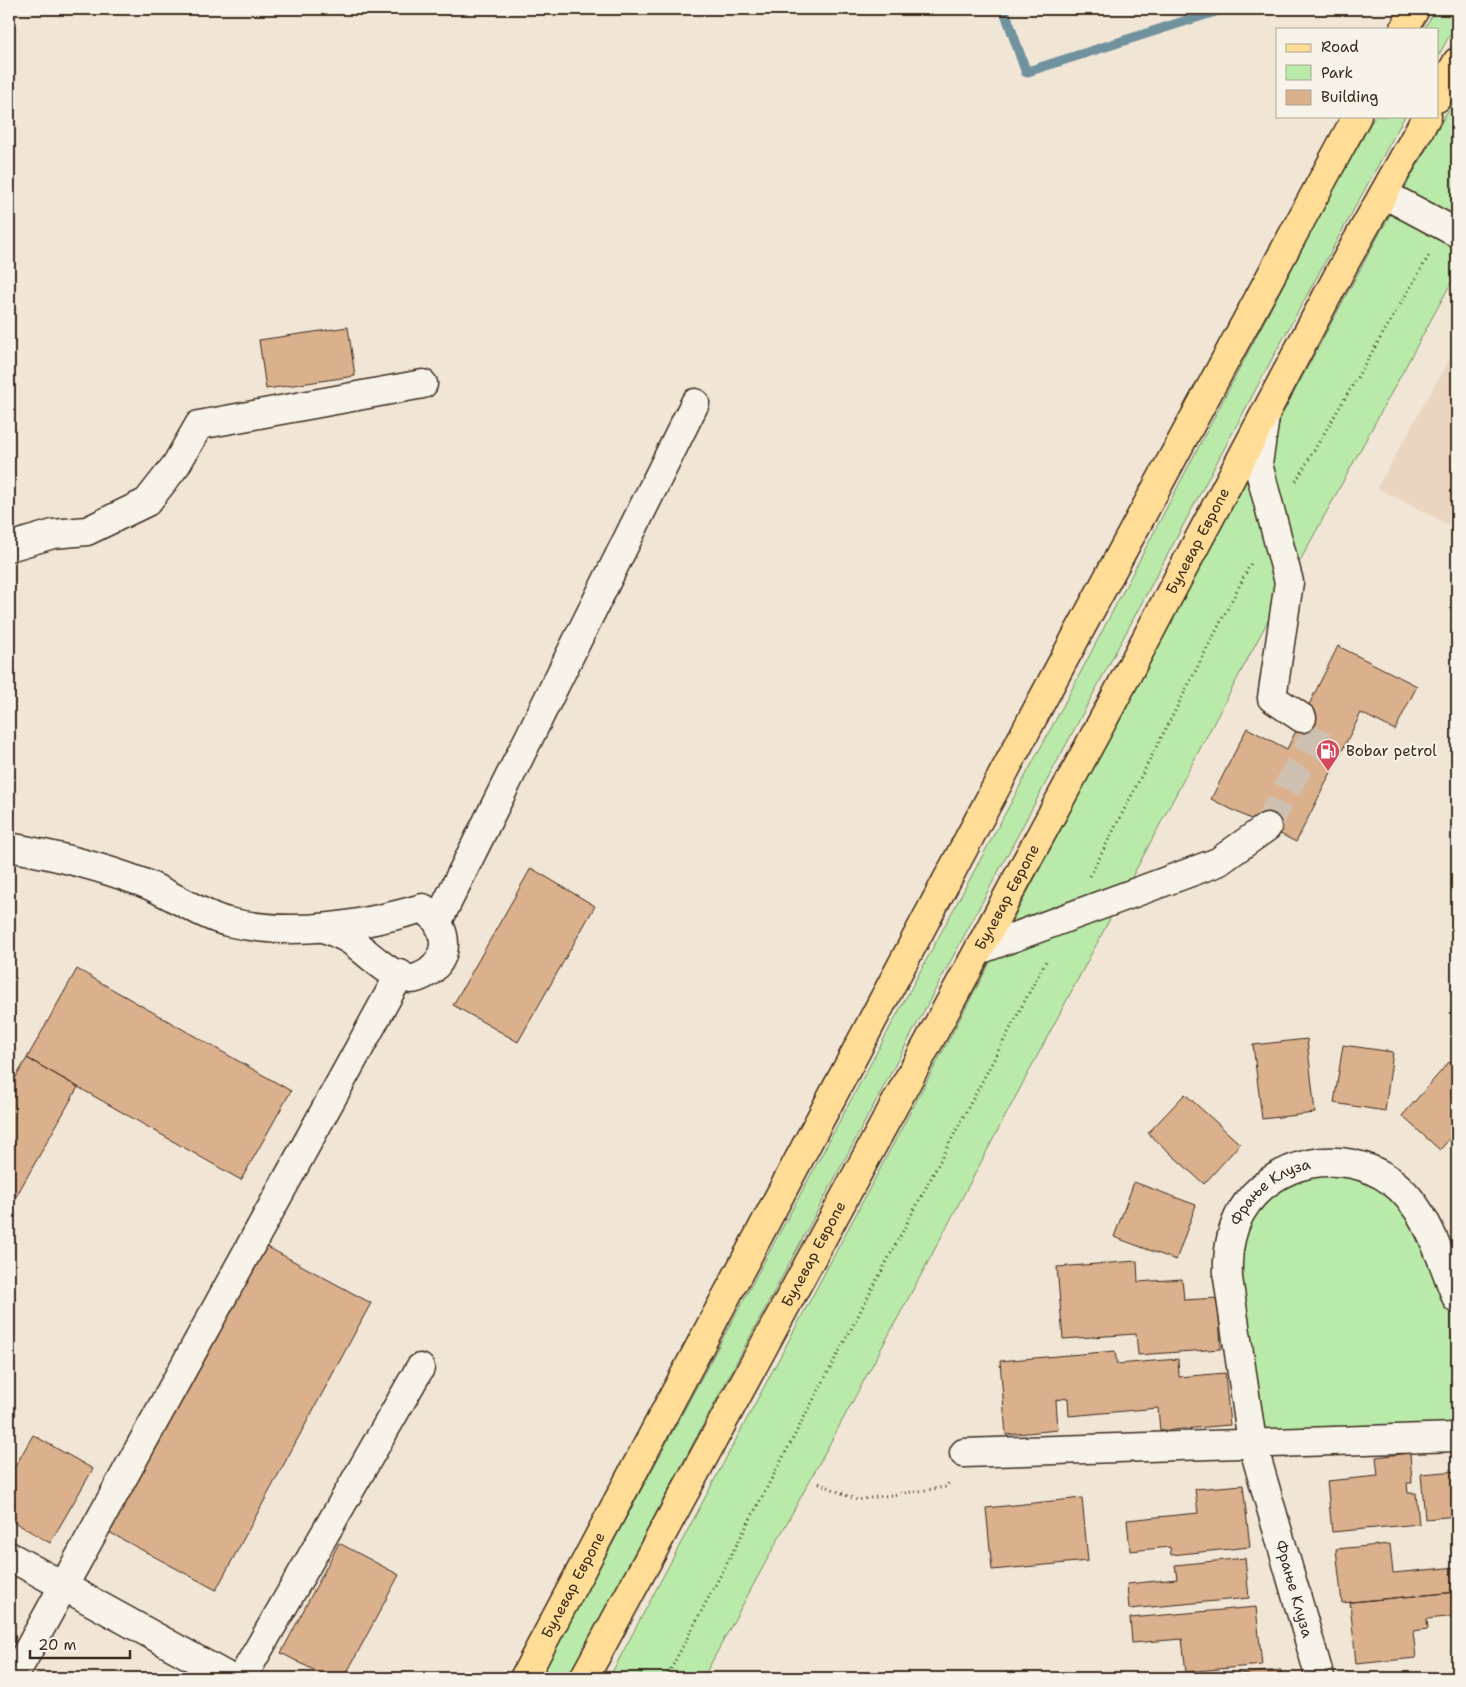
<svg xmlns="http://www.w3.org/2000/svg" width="1466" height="1687" viewBox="0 0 1466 1687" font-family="'Shantell Sans',sans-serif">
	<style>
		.built { fill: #ead6c0 }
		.green { fill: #b9eaa9; stroke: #7a8a64 }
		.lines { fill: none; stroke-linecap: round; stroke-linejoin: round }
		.stream { stroke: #70929f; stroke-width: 10 }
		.building { fill: #dbb08c; stroke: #3b2a1e }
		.minor-tunnel { stroke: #cdc0b1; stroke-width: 28; stroke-dasharray: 28 14; stroke-linecap: butt }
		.minor-casing { stroke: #3b2a1e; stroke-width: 31 }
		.major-casing { stroke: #3b2a1e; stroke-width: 31 }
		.path { stroke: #3b2a1e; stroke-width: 3; stroke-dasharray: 1 4; stroke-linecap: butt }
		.minor { stroke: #f7f3e8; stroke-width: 28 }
		.major { stroke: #ffdd96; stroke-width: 28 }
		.labels { text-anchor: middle; stroke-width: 4.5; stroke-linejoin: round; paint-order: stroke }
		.street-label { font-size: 15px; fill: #3b2a1e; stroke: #f7f3e8 }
		.poi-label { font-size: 15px; fill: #3b2a1e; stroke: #f7f3e8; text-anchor: start }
	</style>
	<rect width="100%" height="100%" fill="#f1e6d6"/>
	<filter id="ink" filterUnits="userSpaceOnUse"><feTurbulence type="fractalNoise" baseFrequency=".02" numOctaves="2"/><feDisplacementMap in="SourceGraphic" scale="10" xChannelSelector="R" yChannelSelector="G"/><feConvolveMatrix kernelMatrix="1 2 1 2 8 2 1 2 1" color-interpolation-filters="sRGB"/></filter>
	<g filter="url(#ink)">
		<!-- built -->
		<path class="built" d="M1457 345V529L1377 488Z"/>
		<!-- green -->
		<path class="green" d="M1436 9H1457V22L1437 58V29H1424Z
			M1457 94V272L1289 581 928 1262 703 1678H609L1226 519 1371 249Z
			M1375 116H1405L1273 357 568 1678H540L1063 706 1321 213Z
			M1294 1168 1392 1181 1457 1299V1436L1252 1442 1230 1243Z"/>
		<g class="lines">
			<!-- stream -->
			<path class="stream" d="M1004 9 1026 72 1223 9"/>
		</g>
		<!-- building -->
		<path class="building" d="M348 327 355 376 266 389 259 340Z
			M1338 646 1417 686 1395 730 1361 713 1296 842 1211 799 1247 728 1287 749Z
			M531 868 595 906 518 1042 453 1005Z
			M77 969 291 1091 241 1180 27 1058Z
			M1307 1039 1315 1113 1262 1119 1253 1045Z
			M1343 1045 1393 1052 1385 1111 1334 1103Z
			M27 1058 78 1087 9 1209V1089Z
			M1449 1062 1457 1069V1130L1440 1150 1402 1116Z
			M1185 1094 1240 1144 1204 1184 1148 1133Z
			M1134 1182 1196 1205 1176 1260 1114 1237Z
			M262 1244 371 1303 216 1590 107 1531Z
			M1137 1261 1138 1282 1182 1279 1184 1300 1218 1298 1221 1349 1138 1355 1136 1334 1063 1339 1057 1267Z
			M1115 1351 1117 1364 1178 1359 1179 1377 1225 1373 1230 1425 1160 1431 1158 1408 1069 1416 1068 1398 1056 1400 1058 1430 1006 1435 1000 1361Z
			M33 1435 93 1469 50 1543 9 1519V1477Z
			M1410 1453 1412 1483H1407L1408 1493H1416L1419 1524 1332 1532 1327 1481 1378 1476 1376 1457Z
			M1457 1471V1516L1425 1519 1421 1474Z
			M1243 1485 1250 1547 1171 1555 1170 1547 1130 1551 1127 1520 1198 1513 1195 1489Z
			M1082 1498 1088 1561 992 1570 986 1508Z
			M339 1543 399 1575 344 1678H329L281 1653Z
			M1390 1544 1393 1573 1457 1567V1592L1342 1603 1336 1549Z
			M1245 1558 1249 1598 1129 1609 1127 1584 1177 1579 1175 1565Z
			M1457 1592V1616L1427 1619 1428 1629 1413 1631 1416 1658 1356 1664 1350 1602Z
			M1256 1607 1262 1665 1186 1672 1182 1639 1132 1643 1130 1618Z
			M1281 1670V1678H1196Z"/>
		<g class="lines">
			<!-- minor-tunnel -->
			<path class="minor-tunnel" d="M1267 827 1319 727 1302 718"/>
			<!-- minor casing -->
			<g class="minor-casing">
				<g id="minor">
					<path d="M1384 194 1457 233"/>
					<path d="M1265 417 1258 464 1289 582 1272 698 1302 718"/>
					<path d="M9 547 53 534 87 531 147 502 176 465 199 425 423 384"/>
					<path d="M9 847C54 855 98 866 141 882 168 892 202 916 228 922 293 937 360 926 423 908 446 923 453 954 429 972 424 975 417 979 411 979 391 978 366 951 350 940 343 936 334 932 326 929"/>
					<path d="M438 921 695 403"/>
					<path d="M979 950 1218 862 1267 827"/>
					<path d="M964 1453 1457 1437"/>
					<path d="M9 1556 230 1678"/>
					<path d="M13 1678 400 974"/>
					<path d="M242 1678 420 1368"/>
					<path id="s1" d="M1320 1678 1252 1442 1228 1278C1227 1255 1230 1232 1241 1212 1272 1160 1343 1146 1391 1181 1427 1207 1441 1259 1457 1299"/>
				</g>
			</g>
			<!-- major casing -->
			<g class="major-casing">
				<g id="major">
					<path d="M1404 29 1415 9"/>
					<path d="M1437 98 1457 62"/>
					<path id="s2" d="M524 1678 1055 676 1357 116"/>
					<path id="s3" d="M584 1678 1109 709 1343 266 1427 116"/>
				</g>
			</g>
			<!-- path -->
			<path class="path" d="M1296 481 1430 254
				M1090 876 1251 563
				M819 1483 857 1500 946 1487 950 1481
				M666 1678 1047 959"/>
			<!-- minor -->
			<use href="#minor" class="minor"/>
			<!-- major -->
			<use href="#major" class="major"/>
		</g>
	</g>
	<!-- icons -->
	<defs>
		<g id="fuel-pin" transform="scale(1.25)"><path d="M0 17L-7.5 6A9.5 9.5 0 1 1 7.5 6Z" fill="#d1495b" stroke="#f7f3e8"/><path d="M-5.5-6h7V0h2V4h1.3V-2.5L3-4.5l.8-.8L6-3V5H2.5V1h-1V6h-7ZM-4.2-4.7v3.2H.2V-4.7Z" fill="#fff"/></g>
	</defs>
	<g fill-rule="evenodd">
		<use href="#fuel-pin" x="1328" y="751"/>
	</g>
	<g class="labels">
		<!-- street labels -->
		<g class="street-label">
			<text dy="5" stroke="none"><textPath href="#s3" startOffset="1292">Булевар Европе</textPath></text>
			<text dy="5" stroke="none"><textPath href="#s3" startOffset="888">Булевар Европе</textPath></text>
			<text dy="5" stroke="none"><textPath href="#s1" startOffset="516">Фрање Клуза</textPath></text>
			<text dy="5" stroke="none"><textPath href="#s3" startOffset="482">Булевар Европе</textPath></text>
			<text dy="5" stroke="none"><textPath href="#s2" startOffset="105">Булевар Европе</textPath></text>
			<text transform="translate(1294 1589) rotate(74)" y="5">Фрање Клуза</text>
		</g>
		<!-- poi labels -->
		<g class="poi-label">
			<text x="1346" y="756">Bobar petrol</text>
		</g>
	</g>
	<!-- margin -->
	<rect width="1466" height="1687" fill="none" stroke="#f7f3e8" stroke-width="30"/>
	<rect x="15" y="15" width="1436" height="1657" fill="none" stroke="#3b2a1e" stroke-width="2" filter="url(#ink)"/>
	<!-- legend -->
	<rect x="1276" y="28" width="162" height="90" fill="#f7f3e8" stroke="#aca397"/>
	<rect x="1286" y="44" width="25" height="8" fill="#ffdd96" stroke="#aca397"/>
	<text x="1321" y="52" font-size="15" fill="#3b2a1e">Road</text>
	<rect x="1286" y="65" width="25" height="15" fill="#b9eaa9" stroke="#aca397"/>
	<text x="1321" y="78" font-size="15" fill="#3b2a1e">Park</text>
	<rect x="1286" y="90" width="25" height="15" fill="#dbb08c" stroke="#aca397"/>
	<text x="1321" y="102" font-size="15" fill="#3b2a1e">Building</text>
	<!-- scale -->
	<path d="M30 1650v8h100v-8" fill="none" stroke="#3b2a1e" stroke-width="2.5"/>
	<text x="38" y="1650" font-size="15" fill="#3b2a1e" stroke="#f7f3e8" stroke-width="4" paint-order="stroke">20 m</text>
</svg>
